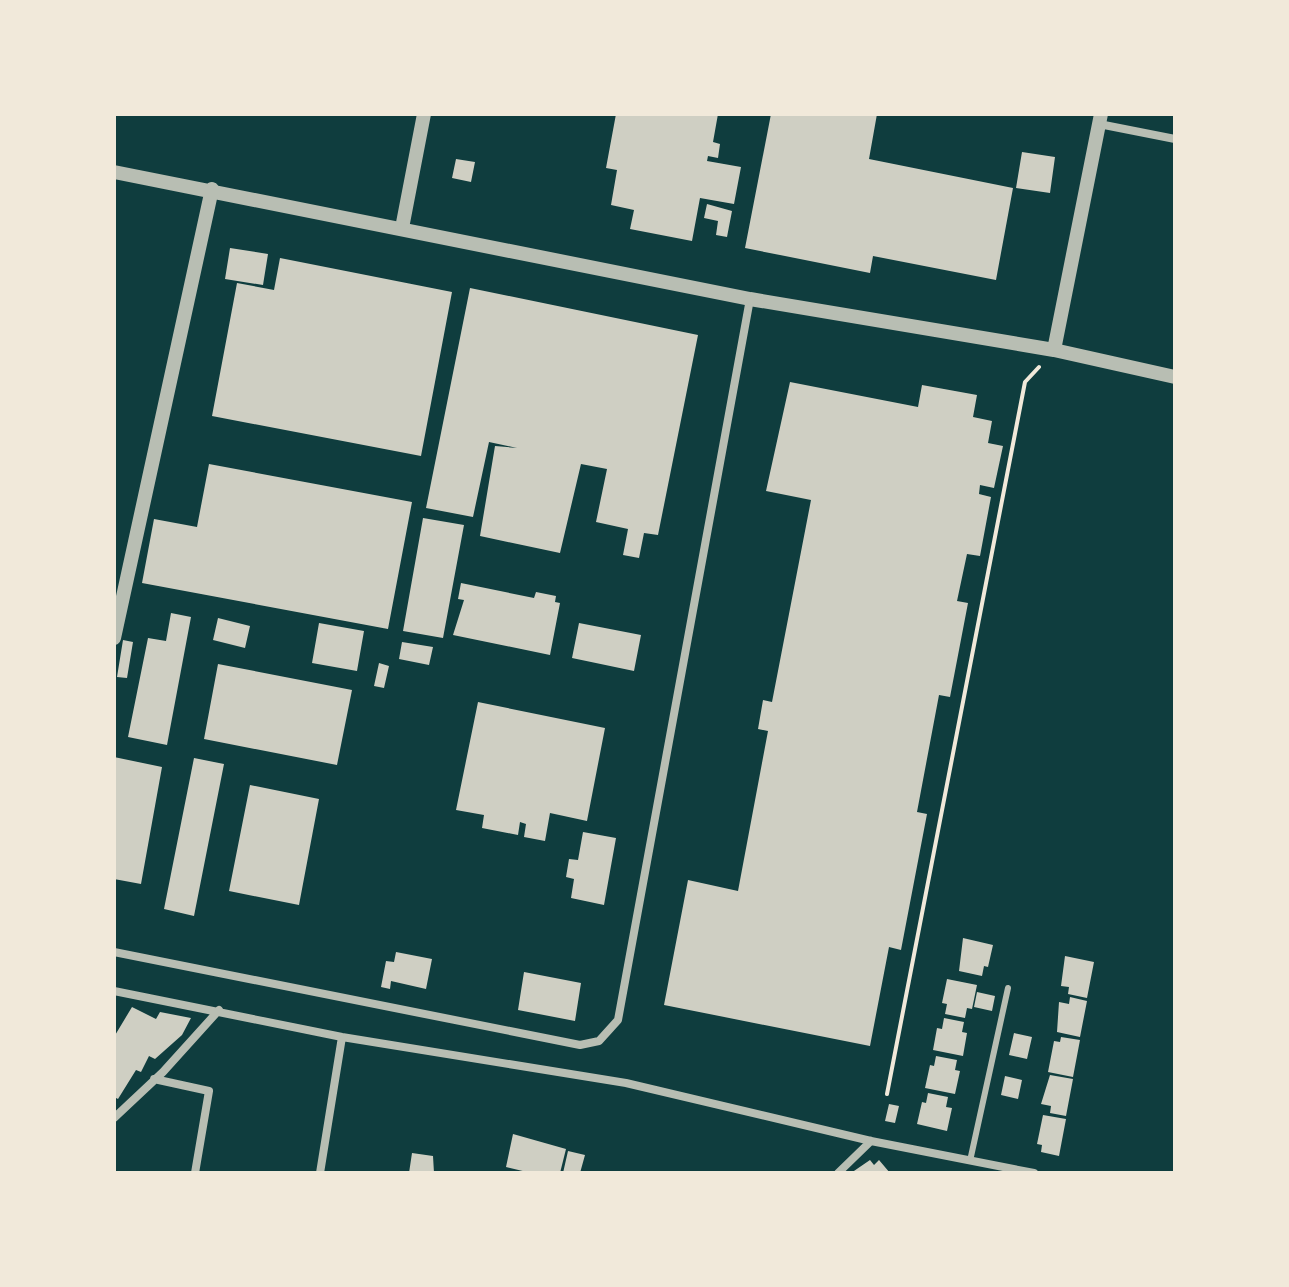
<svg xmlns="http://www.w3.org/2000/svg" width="1289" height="1287" viewBox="0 0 1289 1287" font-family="'Work Sans',sans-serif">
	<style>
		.building { fill: #cfcfc3 }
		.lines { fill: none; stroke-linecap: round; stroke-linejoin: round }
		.path { stroke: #f1e9da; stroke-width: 4 }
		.service { stroke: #b8beb3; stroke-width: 6 }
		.minor { stroke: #b8beb3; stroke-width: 8 }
		.tertiary { stroke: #b8beb3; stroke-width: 14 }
	</style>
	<rect width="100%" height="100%" fill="#0f3d3e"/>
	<!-- building -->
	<path class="building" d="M616 114H718L713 142 720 144 718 158 708 156 707 161 741 167 734 204 700 198 692 241 630 229 634 210 611 205 617 170 606 168Z
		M771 114H877L869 159 1013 188 996 280 873 256 870 273 745 248Z
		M1022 152 1055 157 1050 193 1016 188Z
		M456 159 475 162 471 182 452 178Z
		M707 204 732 211 727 237 716 235 718 221 704 218Z
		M230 248 268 254 263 285 225 279Z
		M280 258 452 292 421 456 212 416 237 283 274 290Z
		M470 288 698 335 658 535 644 533 639 558 623 555 628 529 596 522 607 469 581 464 560 553 480 536 495 446 517 448 489 442 473 517 426 508Z
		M790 382 918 407 922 385 977 395 973 417 992 421 988 443 1003 446 994 488 980 485 979 494 991 497 980 556 967 554 957 601 968 603 950 697 939 695 917 812 927 814 901 950 889 947 870 1046 664 1005 688 880 738 891 768 731 758 729 763 700 772 702 811 500 766 491Z
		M209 464 412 502 388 629 142 583 154 519 197 527Z
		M423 518 464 525 443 638 403 631Z
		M461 583 534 598 536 592 556 596 555 602 560 603 550 655 453 635 464 600 458 599Z
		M171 613 191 617 167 745 128 737 148 638 166 641Z
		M218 618 250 626 245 648 213 640Z
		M319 623 364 631 357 671 312 663Z
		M579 623 641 635 634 671 572 658Z
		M123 640 133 642 127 678 117 677Z
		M402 642 433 647 429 665 399 659Z
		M379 663 389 666 384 688 374 686Z
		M218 664 352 690 337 765 204 739Z
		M478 702 605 728 587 821 550 813 545 841 524 837 526 824 520 822 518 835 482 828 484 815 456 810Z
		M114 757 162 767 141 884 114 879Z
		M194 758 224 764 194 916 164 909Z
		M250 785 319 799 299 905 229 891Z
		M583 832 616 838 604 905 571 898 574 879 566 877 569 859 578 860Z
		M963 938 993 945 988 967 984 966 982 976 959 971Z
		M396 952 432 959 426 989 391 981 390 989 381 987 386 961 394 962Z
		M1065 956 1094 962 1087 998 1068 994 1069 987 1061 986Z
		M524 972 581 983 575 1021 518 1010Z
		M947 979 977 985 972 1009 967 1008 965 1018 945 1014 947 1004 942 1003Z
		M977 992 995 996 992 1011 974 1007Z
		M1070 997 1087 1001 1080 1037 1057 1032 1059 1002 1069 1004Z
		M132 1007 156 1019 160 1012 191 1018 182 1035 155 1059 149 1056 141 1072 136 1070 118 1099 114 1097V1037Z
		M944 1018 964 1022 962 1032 967 1033 963 1056 933 1050 937 1028 942 1029Z
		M1014 1033 1032 1037 1027 1059 1009 1055Z
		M1061 1037 1080 1040 1073 1077 1048 1072 1054 1041 1060 1042Z
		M936 1056 957 1060 955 1070 960 1071 955 1094 925 1088 930 1065 934 1066Z
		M1050 1075 1073 1079 1066 1116 1050 1113 1051 1106 1041 1104Z
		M1005 1076 1022 1080 1018 1099 1001 1095Z
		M928 1093 948 1097 946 1107 952 1108 947 1131 917 1124 922 1102 926 1103Z
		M889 1104 899 1106 895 1123 885 1121Z
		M1043 1115 1066 1119 1059 1156 1041 1152 1042 1145 1037 1144Z
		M513 1134 566 1149 560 1173H531L506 1167Z
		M568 1151 585 1155 580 1173H563Z
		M412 1153 433 1156 434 1173H409Z
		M870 1160 874 1165 879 1160 890 1173H851Z"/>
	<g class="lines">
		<!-- path -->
		<path class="path" d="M887 1094 1025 382 1039 367"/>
		<!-- service -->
		<path class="service" d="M970 1161 1008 988"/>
		<!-- minor -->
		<path class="minor" d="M1099 124 1175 139
			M114 952 580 1045 599 1041 618 1020 750 299
			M114 991 342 1037 626 1083 871 1141 1034 1173
			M154 1079 209 1091 195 1173
			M114 1118 163 1072 219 1010
			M320 1173 342 1037
			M838 1173 871 1141"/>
		<!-- tertiary -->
		<path class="tertiary" d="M114 172 750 299 1054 350 1175 377
			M402 228 424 114
			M1054 350 1101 114
			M114 638 212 189"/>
	</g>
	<!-- border -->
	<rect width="1289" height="1287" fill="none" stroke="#f1e9da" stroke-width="232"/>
</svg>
